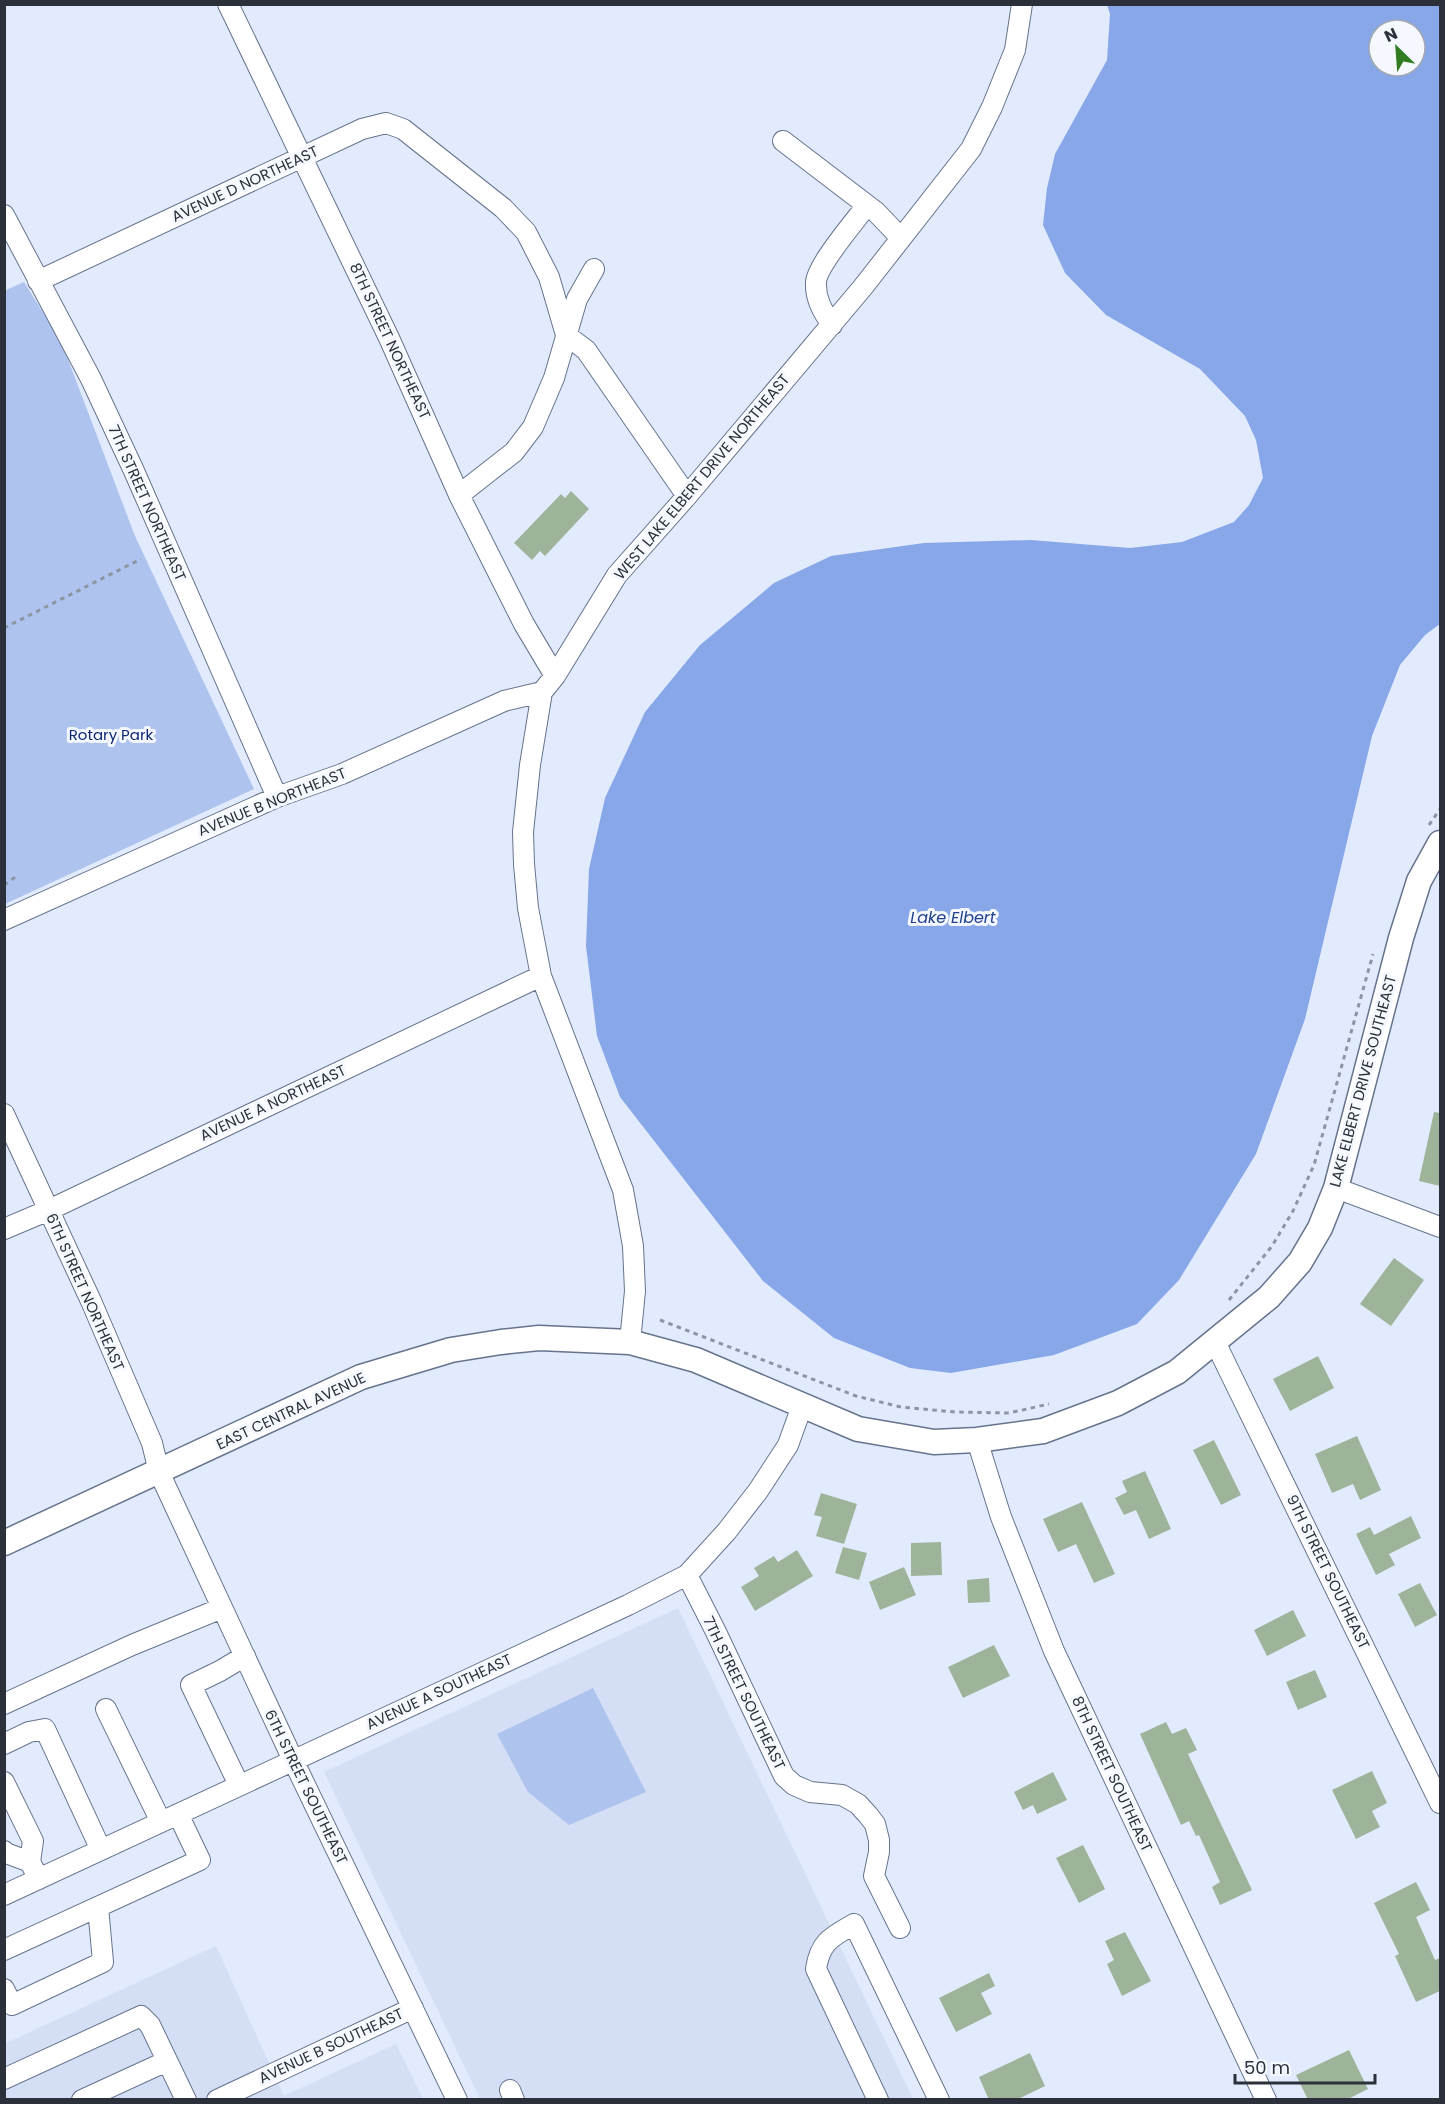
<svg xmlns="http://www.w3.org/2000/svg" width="1445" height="2104" viewBox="0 0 1445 2104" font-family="Poppins,sans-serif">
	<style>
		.built { fill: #d4def4 }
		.green { fill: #aec3ed }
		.water { fill: #88a7e8; fill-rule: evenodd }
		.building { fill: #9eb49a }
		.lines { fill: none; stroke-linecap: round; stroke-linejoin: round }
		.minor-casing { stroke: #66738d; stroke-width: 22 }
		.major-casing { stroke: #66738d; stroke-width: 27 }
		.path { stroke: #8d94a3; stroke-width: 3; stroke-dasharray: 4.5 4.5; stroke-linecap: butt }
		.minor { stroke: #fff; stroke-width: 20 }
		.major { stroke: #fff; stroke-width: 24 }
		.labels { text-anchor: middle; stroke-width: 6; stroke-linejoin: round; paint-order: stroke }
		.street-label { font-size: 15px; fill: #2b303b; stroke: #f5f8fe }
		.park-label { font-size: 15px; fill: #0e2974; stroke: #f5f8fe }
		.water-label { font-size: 16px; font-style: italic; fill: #21408c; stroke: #f5f8fe }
	</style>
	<rect width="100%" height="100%" fill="#e2ebfd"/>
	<!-- built -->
	<path class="built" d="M678 1608 913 2099H480L324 1772Z
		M216 1946 284 2096 396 2044 423 2099H5L4 2044Z"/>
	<!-- green -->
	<path class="green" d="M24 282 61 341 135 536 254 789 5 904 4 291Z
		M593 1688 646 1792 569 1825 528 1792 497 1734Z"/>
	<!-- water -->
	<path class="water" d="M1107 5H1440V624L1425 635 1400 665 1372 736 1305 1019 1256 1154 1179 1280 1137 1324 1054 1355 951 1373 910 1368 834 1338 763 1281 620 1097 597 1036 586 946 589 869 605 798 645 712 700 645 774 583 831 556 924 543 1031 540 1130 548 1182 542 1234 522 1249 505 1263 478 1256 440 1245 416 1200 369 1106 315 1065 273 1043 225 1047 188 1055 154 1107 60 1110 14ZM1379 30H1415V66H1379Z"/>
	<!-- building -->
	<path class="building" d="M571 491 589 509 545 556 540 551 532 560 514 543 561 494 565 498Z
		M1434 1112 1440 1113V1186L1419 1181Z
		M1394 1258 1424 1280 1391 1326 1360 1304Z
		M1318 1356 1334 1388 1290 1411 1273 1379Z
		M1357 1436 1381 1490 1360 1500 1353 1484 1332 1493 1315 1454Z
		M1214 1440 1241 1495 1221 1505 1193 1450Z
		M1145 1471 1171 1529 1149 1539 1136 1510 1124 1515 1115 1498 1127 1492 1122 1481Z
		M821 1493 857 1504 844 1544 816 1536 822 1517 814 1515Z
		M1082 1502 1115 1574 1094 1583 1076 1544 1058 1552 1043 1519Z
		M1411 1516 1421 1538 1389 1554 1395 1565 1376 1575 1356 1534 1370 1527 1374 1535Z
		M941 1542 942 1575 911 1576V1543Z
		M843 1547 867 1553 859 1580 835 1573Z
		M797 1550 813 1576 755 1611 741 1587 759 1576 754 1568 774 1556 778 1562Z
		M904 1567 916 1595 880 1610 869 1582Z
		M989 1578 990 1602 968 1603 967 1580Z
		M1420 1583 1437 1615 1415 1627 1398 1594Z
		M1293 1610 1306 1636 1267 1656 1254 1630Z
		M994 1645 1010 1676 963 1698 948 1667Z
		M1315 1670 1327 1697 1298 1710 1286 1682Z
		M1166 1722 1172 1734 1186 1728 1197 1750 1188 1754 1252 1890 1220 1905 1212 1887 1220 1882 1199 1835 1196 1836 1189 1821 1181 1825 1140 1734Z
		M1372 1771 1387 1803 1372 1811 1380 1827 1356 1839 1332 1790Z
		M1053 1772 1067 1800 1037 1814 1033 1805 1023 1810 1014 1792Z
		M1083 1845 1105 1889 1079 1903 1056 1858Z
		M1416 1882 1430 1910 1416 1917 1435 1960 1440 1958V1991L1416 2002 1395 1956 1399 1954 1374 1903Z
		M1125 1932 1151 1981 1122 1996 1107 1964 1114 1960 1105 1941Z
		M989 1973 995 1986 981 1993 992 2014 956 2032 939 1998Z
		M1349 2050 1368 2089 1346 2100H1308L1296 2075Z
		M1030 2053 1045 2086 1016 2100H989L979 2077Z"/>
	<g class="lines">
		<!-- minor casing -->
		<g class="minor-casing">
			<path id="minor" d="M228 4 389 338 459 495 524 624 555 676
				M783 141 876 212 901 238
				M4 215 91 379 134 471 277 797
				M38 281 362 129 386 123 403 129 503 208 526 232 549 277 566 335
				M832 325C823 312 815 299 816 282 817 265 856 220 867 205
				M566 335 586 350 687 496
				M459 495 514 452 533 427 554 378 577 299 594 269
				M4 920 277 797 342 774 504 701 542 692
				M4 1114 91 1301 152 1443 159 1472 293 1760 457 2100
				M1336 1188 1440 1227
				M4 1229 49 1210 541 976
				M630 1342 635 1291 633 1246 623 1190 541 976 528 908 524 864 523 832 530 765 542 692 555 676 617 575 687 496 863 287 971 149 992 107 1015 50 1022 4
				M1215 1342 1440 1803
				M977 1440 1001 1517 1054 1651 1266 2100
				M687 1575 716 1632 784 1776 794 1785 810 1792 842 1795 858 1804 868 1815 875 1824 879 1840V1852L874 1876 900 1928
				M4 1704 132 1645 222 1608
				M106 1709 161 1822
				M4 1744 29 1732 45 1729 101 1850
				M4 1782 33 1841 30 1862 39 1879
				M239 1785 191 1685 220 1671 245 1656
				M4 1851 6 1853 30 1862
				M4 1895 628 1605 687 1575 727 1531 758 1491 788 1445 802 1406
				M4 1950 200 1860 178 1814
				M4 1989 12 2005 103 1962 98 1907
				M4 2079 141 2016 150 2025 186 2100
				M510 2090 514 2100
				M82 2100 167 2061
				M217 2100 413 2008
				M878 2100 816 1969C820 1942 831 1937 854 1924L939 2100"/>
		</g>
		<!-- major casing -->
		<g class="major-casing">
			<path id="major" d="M4 1543 361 1377 451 1350 501 1342 539 1338 630 1342 696 1360 858 1429 934 1442 977 1440 1043 1431 1118 1403 1177 1372 1269 1297 1300 1262 1320 1228 1336 1188 1401 938 1419 881 1440 843"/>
		</g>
		<!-- path -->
		<path class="path" d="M4 628 141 559
			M1429 825 1440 809
			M4 885 17 876
			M1229 1300 1272 1246 1293 1211 1314 1165 1373 954
			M660 1320 856 1396 901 1407 955 1412 1009 1413 1049 1404"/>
		<!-- minor -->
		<use href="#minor" class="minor"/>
		<!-- major -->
		<use href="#major" class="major"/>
	</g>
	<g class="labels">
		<!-- street labels -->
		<g class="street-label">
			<text transform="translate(245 184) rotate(-25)" y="5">AVENUE D NORTHEAST</text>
			<text transform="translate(390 341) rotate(65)" y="5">8TH STREET NORTHEAST</text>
			<text transform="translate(702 477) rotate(-50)" y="5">WEST LAKE ELBERT DRIVE NORTHEAST</text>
			<text transform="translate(147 503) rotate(66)" y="5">7TH STREET NORTHEAST</text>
			<text transform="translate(272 802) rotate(-22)" y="5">AVENUE B NORTHEAST</text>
			<text transform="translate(1363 1081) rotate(-75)" y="5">LAKE ELBERT DRIVE SOUTHEAST</text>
			<text transform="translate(273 1103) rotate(-25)" y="5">AVENUE A NORTHEAST</text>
			<text transform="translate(85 1292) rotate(66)" y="5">6TH STREET NORTHEAST</text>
			<text transform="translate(291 1411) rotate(-25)" y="5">EAST CENTRAL AVENUE</text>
			<text transform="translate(1328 1572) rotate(64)" y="5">9TH STREET SOUTHEAST</text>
			<text transform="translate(439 1692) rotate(-25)" y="5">AVENUE A SOUTHEAST</text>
			<text transform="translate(744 1693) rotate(64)" y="5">7TH STREET SOUTHEAST</text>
			<text transform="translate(1112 1774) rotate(65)" y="5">8TH STREET SOUTHEAST</text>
			<text transform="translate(306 1787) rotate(64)" y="5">6TH STREET SOUTHEAST</text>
			<text transform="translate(331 2046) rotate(-25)" y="5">AVENUE B SOUTHEAST</text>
		</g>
		<!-- park labels -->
		<g class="park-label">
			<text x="111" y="740">Rotary Park</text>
		</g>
		<!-- water labels -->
		<g class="water-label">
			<text x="953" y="923">Lake Elbert</text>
		</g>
	</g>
	<!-- border -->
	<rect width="1445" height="2104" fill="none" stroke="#2b303b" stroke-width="12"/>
	<!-- north arrow -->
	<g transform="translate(1397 48) rotate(335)"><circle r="28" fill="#f5f8fe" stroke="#a4a8b0" stroke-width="1.5"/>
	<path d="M0-4.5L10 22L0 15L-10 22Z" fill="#327c22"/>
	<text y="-9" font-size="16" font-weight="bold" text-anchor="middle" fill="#2b303b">N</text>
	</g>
	<!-- scale -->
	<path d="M1235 2074v9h140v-9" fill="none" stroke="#2b303b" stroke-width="3"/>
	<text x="1244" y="2074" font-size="18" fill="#2b303b" stroke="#f5f8fe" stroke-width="4.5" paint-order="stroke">50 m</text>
</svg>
